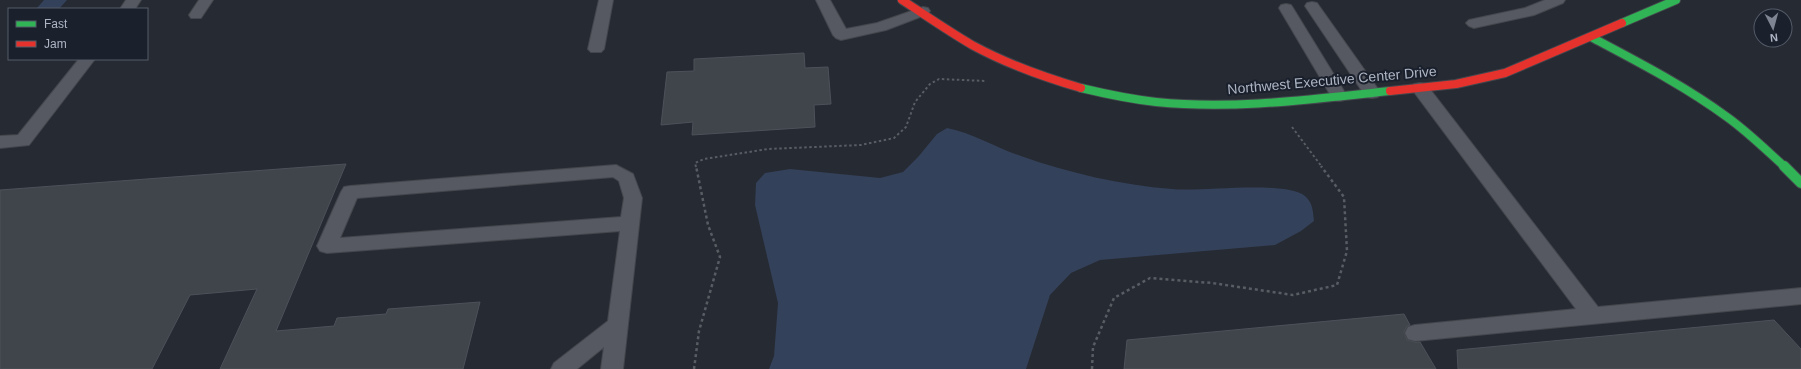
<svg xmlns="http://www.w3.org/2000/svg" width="1801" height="369" viewBox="0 0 1801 369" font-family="Helvetica,sans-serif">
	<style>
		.water { fill: #34415a }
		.building { fill: #40444b; stroke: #4d525a }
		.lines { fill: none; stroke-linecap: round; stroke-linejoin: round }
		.lane-casing { stroke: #44464d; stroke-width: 2 }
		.fast-far1-casing { stroke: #44464d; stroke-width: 10 }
		.fast-casing { stroke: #44464d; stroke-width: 12 }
		.jam-casing { stroke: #44464d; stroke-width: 10 }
		.path-far1 { stroke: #585d64; stroke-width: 2; stroke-dasharray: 2.5 2.5; stroke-linecap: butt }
		.path { stroke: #585d64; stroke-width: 2.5; stroke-dasharray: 3 3; stroke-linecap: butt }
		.lane { fill: #565961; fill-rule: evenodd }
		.fast-far1 { stroke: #30b455; stroke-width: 8 }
		.fast { stroke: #30b455; stroke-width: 10 }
		.jam { stroke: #e5322d; stroke-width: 8 }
		.labels { text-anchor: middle; stroke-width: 4; stroke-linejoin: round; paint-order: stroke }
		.street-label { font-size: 14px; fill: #aeb5c4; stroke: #1a202c }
	</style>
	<rect width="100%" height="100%" fill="#262a32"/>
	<!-- water -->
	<path class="water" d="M44 0H67L59 9H36Z
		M947 128C973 133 996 148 1021 156 1069 173 1121 185 1172 189 1202 192 1283 180 1305 196 1313 203 1313 212 1314 221L1301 231 1275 245 1100 260 1071 273 1050 295 1026 369H769L774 356 778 303 755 205 756 183 765 173 790 169 880 178 903 172 918 157 937 134Z"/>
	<!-- building -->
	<path class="building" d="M804 53 805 68 828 67 831 104 814 105 815 127 692 135 693 122 661 125 667 72 694 71V59Z
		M346 164 276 331 334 326 337 318 386 314 388 309 480 302 463 369H220L257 289 190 295 152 369H0V190Z
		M1404 314 1410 325 1407 326 1404 332 1407 340 1415 342H1420L1436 369H1124L1127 340Z
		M1774 320 1801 349V369H1458L1457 350Z"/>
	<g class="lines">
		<!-- lane casing -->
		<g class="lane-casing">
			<path id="lane" d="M126 0H141L135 9H120Z
				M199 0H213L201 18H191L189 15Z
				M599 0H613L604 49 601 52H591L588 49Z
				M816 0H830L846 29 877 23 923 7 928 8 930 11 928 14 886 30 841 40 836 38 833 35Z
				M1545 0H1565L1563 3 1534 15 1474 28 1469 26 1466 23 1469 20 1525 8Z
				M1312 2 1317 3 1378 89 1380 93 1378 97 1372 98 1366 97 1305 6 1307 3Z
				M1286 4 1291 5 1293 8 1347 96 1345 100 1339 101 1333 100 1331 96 1279 8 1281 5Z
				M79 59H95L29 145 0 148V136L18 135Z
				M1420 83 1426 84 1598 307 1801 288V304L1415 341 1408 339 1405 333 1408 327 1415 325 1576 309 1414 92 1412 88 1414 84Z
				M616 165 633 174 642 198 623 369H601L604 347 577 369H551L554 363 608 321 620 231 327 253 320 251 317 246 341 192 344 187 350 186ZM613 177 619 181 624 198 621 217 340 238 357 198Z"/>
		</g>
		<!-- fast-far1 casing -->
		<g class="fast-far1-casing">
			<path id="fast-far1" d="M1622 23 1676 0
				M1591 37C1638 62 1685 86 1727 117 1748 132 1766 150 1785 167
				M1081 88C1106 94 1130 99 1156 102 1234 110 1313 99 1390 91"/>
		</g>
		<!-- fast casing -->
		<g class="fast-casing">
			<path id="fast" d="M1784 166 1801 183"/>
		</g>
		<!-- jam casing -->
		<g class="jam-casing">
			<path id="jam" d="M902 0C925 15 948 31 972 45 1007 64 1043 77 1081 88
				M1390 91 1456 84 1505 73 1622 23"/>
		</g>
		<!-- path-far1 -->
		<path class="path-far1" d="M1292 127 1322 167
			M696 167 695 163 704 159 768 149 861 145 894 138 906 127 915 102 930 84 939 79 986 81"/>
		<!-- path -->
		<path class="path" d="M694 369 699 331 720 257 708 225 696 166
			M1092 369 1093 347 1114 298 1150 278 1212 283 1293 295 1337 285 1347 251 1344 197 1321 166"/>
		<!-- lane -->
		<use href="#lane" class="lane"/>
		<!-- fast-far1 -->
		<use href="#fast-far1" class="fast-far1"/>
		<!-- fast -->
		<use href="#fast" class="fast"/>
		<!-- jam -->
		<use href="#jam" class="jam"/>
	</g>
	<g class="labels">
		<!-- street labels -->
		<g class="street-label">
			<text transform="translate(1332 80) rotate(-5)" y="5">Northwest Executive Center Drive</text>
		</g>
	</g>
	<!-- legend -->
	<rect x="8" y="8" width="140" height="52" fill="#1a202c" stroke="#555c69"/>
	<rect x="16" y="21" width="20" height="6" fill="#30b455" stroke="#555c69"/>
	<text x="44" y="28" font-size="12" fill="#aeb5c4">Fast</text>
	<rect x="16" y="41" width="20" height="6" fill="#e5322d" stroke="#555c69"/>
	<text x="44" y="48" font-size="12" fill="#aeb5c4">Jam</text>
	<!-- north arrow -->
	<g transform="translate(1773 28) rotate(174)"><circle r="19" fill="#1a202c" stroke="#555c69"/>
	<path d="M0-3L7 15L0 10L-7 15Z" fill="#7e8491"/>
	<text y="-6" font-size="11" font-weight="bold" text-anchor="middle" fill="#aeb5c4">N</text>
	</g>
</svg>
